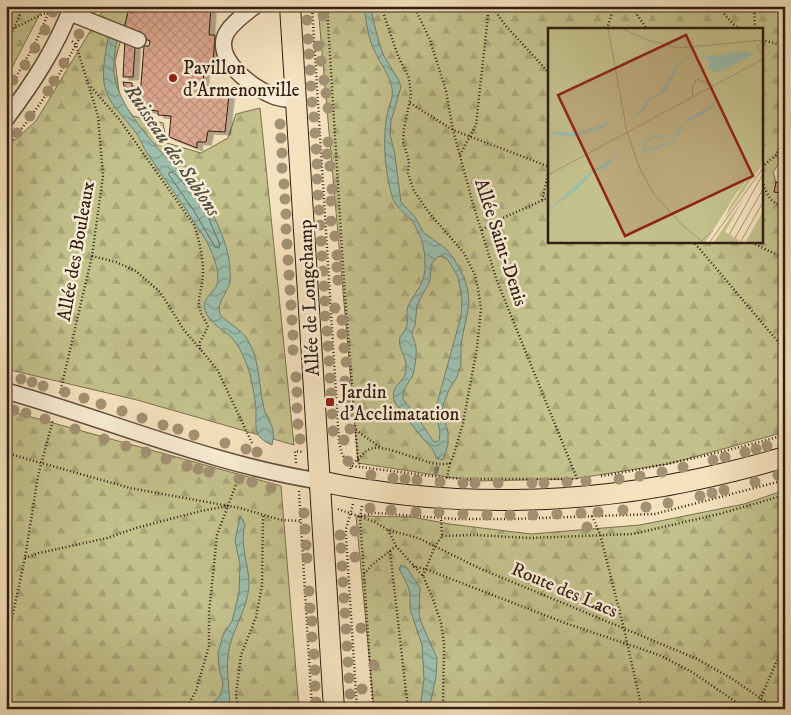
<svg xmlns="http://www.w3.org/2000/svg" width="791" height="715" viewBox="0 0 791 715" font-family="'IM FELL DW Pica',serif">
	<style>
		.forest { fill: url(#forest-firs); stroke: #7a704f; fill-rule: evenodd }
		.water { fill: url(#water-waves); stroke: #727e6f; fill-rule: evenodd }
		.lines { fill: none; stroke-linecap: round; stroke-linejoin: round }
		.shore { stroke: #676e60; stroke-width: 1 }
		.stream { stroke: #727e6f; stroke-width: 4.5 }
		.building { fill: url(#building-cross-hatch); stroke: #321e12; filter: url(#shadow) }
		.minor-casing { stroke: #624f3d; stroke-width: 18 }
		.major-casing { stroke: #321e12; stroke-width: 22 }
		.path { stroke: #321e12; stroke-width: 2.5; stroke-dasharray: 1 2.5; stroke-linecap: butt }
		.minor { stroke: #f8ecd4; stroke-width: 15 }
		.major { stroke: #f4e1bd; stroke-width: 20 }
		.tree { fill: #a29173 }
		.poi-dot { fill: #8f2418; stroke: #f8ecd4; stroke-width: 2 }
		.labels { text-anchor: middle; stroke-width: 5; stroke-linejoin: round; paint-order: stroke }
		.poi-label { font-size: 19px; fill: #321e12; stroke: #f8ecd4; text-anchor: start }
		.street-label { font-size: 19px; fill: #321e12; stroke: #f8ecd4 }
		.water-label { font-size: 20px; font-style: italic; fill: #524e40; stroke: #f8ecd4 }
		.inset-road { fill: none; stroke: #a69379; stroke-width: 1 }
		.view { fill: #8f2418; fill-opacity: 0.15; stroke: #8f2418; stroke-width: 2.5 }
		.inset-edge { fill: none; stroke: #321e12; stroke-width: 2.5 }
	</style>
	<defs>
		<pattern id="forest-firs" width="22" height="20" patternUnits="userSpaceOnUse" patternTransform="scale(1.25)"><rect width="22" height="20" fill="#c3c18c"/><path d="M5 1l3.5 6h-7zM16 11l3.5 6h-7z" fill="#a8a578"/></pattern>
		<pattern id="water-waves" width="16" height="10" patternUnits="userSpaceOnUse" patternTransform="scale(1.25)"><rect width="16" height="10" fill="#9cbead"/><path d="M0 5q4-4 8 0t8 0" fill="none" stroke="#809a8b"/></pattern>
		<pattern id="building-cross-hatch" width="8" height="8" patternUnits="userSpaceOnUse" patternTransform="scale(1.25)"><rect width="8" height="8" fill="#dda890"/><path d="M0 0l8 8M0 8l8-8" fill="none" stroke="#be907b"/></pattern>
		<filter id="shadow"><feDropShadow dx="5.5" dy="3" stdDeviation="0" flood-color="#0004"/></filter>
	</defs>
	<rect width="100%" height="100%" fill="#f4e1bd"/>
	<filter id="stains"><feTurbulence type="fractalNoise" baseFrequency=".004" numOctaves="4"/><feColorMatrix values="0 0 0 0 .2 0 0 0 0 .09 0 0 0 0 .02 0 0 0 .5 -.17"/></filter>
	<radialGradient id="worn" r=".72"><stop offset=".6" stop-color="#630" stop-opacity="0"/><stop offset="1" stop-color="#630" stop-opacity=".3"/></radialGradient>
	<!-- forest -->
	<path class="forest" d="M6 6H44L6 79Z
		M103 6H130L115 61 120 99 133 116 163 123 167 143 201 153 228 138 236 114 260 108 294 445 137 400 6 369V148L36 121 101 13Z
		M318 6H777L785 19V154L773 172 776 182 774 192 785 193V432L668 464 573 479 474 481 358 463ZM550 29H762V241H550Z
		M6 410 281 486 299 709H6Z
		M785 490V709H374L356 516 412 517 449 524 531 534 640 525 744 504Z"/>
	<!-- water -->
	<path class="water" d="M364 6H370L379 43 384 56 399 81 401 87 391 121 390 134 395 155 401 202 415 217 424 233 445 248 453 257 464 277 468 291 469 305 461 344V365L457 377 449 390 442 408 448 433V445L443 460 436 458C434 448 426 443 420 435 411 425 404 413 395 403 388 384 405 384 406 370 408 357 397 349 400 337 402 334 405 331 406 328 409 322 405 314 408 306 416 289 425 286 425 265 425 248 421 232 410 219 402 211 393 205 391 192 385 170 383 144 386 121 387 110 394 99 392 88 390 75 381 65 376 54 368 39 366 22 364 6ZM443 256 448 260 458 277 462 298 461 316 435 411 440 432 439 441 434 442 419 420 403 399C401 387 412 382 414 371 415 364 417 354 416 347 415 341 412 337 412 332L415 326 417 305 430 281 431 265 437 257Z
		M109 34 117 38C115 51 112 66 115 79 121 111 162 153 184 177 195 189 206 198 212 213 223 234 232 258 230 282 228 292 216 303 220 314 222 319 239 328 245 336 261 357 258 388 265 412 267 418 272 424 273 430 274 434 273 440 272 445 253 437 256 428 256 411 256 402 252 383 250 374 246 362 240 346 231 337 222 329 209 323 205 310 201 298 214 294 217 284 220 275 215 260 211 251 208 243 203 235 198 228 182 202 164 179 147 153 143 147 141 140 136 133 125 117 107 104 104 83 102 67 106 50 109 34Z
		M240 516 245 524C239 546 249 562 249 585 248 610 231 630 228 655 226 673 230 691 230 709H206L219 697 222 690 223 683 219 668 218 653 223 635 232 621 239 593 240 564 235 541Z
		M401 565 407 568 420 588 419 613 421 622 437 658 436 677 429 709H420L424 679 422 645 410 609V594L407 584 399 569Z"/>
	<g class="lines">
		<!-- shore -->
		<path class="shore" d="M170 172H173L202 203 220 245 219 248 215 247 194 211 169 175Z"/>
		<!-- stream -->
		<path class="stream" d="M436 472 437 468"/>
	</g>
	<!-- building -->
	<path class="building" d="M134 6H211L209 35H215L213 64 205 63 202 92 229 95 225 132 208 131 206 142H197V148L169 137 171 116 158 115V111L139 109 144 46H149L150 41 130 32 131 29H124L128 12 132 13Z
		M125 39 134 45 135 49 133 77H123Z
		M123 82 132 83V97L127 96Z
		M776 182 785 183V193L774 192Z"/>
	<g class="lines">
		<!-- minor casing -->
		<g class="minor-casing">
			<path id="minor" d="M255 6C245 14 234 21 227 32 211 58 253 88 273 96 280 99 289 99 296 101
				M70 13 138 40
				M6 119C33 83 56 48 72 6
				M6 391C110 420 211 464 319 481"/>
		</g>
		<!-- major casing -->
		<g class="major-casing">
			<path id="major" d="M290 6 334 709
				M319 481C446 508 581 506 708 477 734 471 759 465 785 457"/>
		</g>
		<!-- path -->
		<path class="path" d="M312 6 339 442 342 454 351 469
			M327 6 344 282 358 460 360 467
			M414 6 430 40 446 91 453 130 473 204 497 281 578 481
			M492 6 505 25 550 74
			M631 6 647 29
			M717 6 735 26 740 29
			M754 6 755 29
			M607 29 614 6
			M6 32 49 11
			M6 40 14 29 23 6
			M762 40 785 46
			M16 77C29 54 43 32 50 6
			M91 87 119 119 194 225C200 243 205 263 202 283 201 292 197 299 200 310 201 315 206 321 208 327L200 342V350
			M410 103 453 130 550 167
			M6 148C37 111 60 76 82 33
			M460 155 476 125 489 6
			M762 167 776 155 785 136
			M762 181C768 195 769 203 785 207
			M542 200 550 167
			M482 230 496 221 550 197
			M693 241 785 350
			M749 241 785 259
			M92 256 116 262 136 271 160 292 184 330 217 369 252 443
			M60 393 92 256 103 176 98 116 76 45 72 41
			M356 430 381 448
			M6 453 130 488 240 508 281 520 300 521
			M296 463 295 451 303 452
			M350 466C357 461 362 454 368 450 386 440 428 470 450 463L453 457 463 423 477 348 481 309 478 289 475 275 464 253 430 214 414 191 408 173 409 161 403 142 404 129 411 95 409 78 398 56 381 6
			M352 466 447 478 474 479H573
			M601 476C663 466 724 452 785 435
			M447 478 450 463
			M299 491 312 709
			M353 504 346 529V536L357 709
			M362 506 360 517 373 709
			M338 509 375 522 388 530 418 538 481 569 695 658 731 678 776 709
			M361 516 375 513 455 519H513L655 514 785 480
			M592 516 600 534 624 629 642 709
			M388 530 396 546 423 576 433 599 441 623 444 644 443 709
			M442 536 475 535 530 538 633 534 719 514 785 495
			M390 551 408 709
			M25 558 39 553 107 538 136 528 201 511 227 506
			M413 566 428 570 565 623 659 655 692 672 746 709
			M364 574 372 565 396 546
			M423 576 435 546 442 536 441 518
			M6 645 25 558 38 476 53 420
			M186 709 196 691 209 646V613L217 535 238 479
			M238 709 236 695 241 655 256 617 262 586 263 515
			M756 709 785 642"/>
		<!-- minor -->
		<use href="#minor" class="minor"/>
		<!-- major -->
		<use href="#major" class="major"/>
	</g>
	<!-- trees -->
	<g class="tree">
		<circle cx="53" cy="12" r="5.5"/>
		<circle cx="323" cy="15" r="5.5"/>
		<circle cx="307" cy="20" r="5.5"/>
		<circle cx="45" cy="30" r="5.5"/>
		<circle cx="79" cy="34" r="5.5"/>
		<circle cx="308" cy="39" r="5.5"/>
		<circle cx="318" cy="46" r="5.5"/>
		<circle cx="35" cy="48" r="5.5"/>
		<circle cx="309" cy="54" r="5.5"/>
		<circle cx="321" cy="61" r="5.5"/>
		<circle cx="64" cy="63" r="5.5"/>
		<circle cx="25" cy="65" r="5.5"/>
		<circle cx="310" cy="70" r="5.5"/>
		<circle cx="13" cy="80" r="5.5"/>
		<circle cx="324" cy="80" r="5.5"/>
		<circle cx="54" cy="81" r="5.5"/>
		<circle cx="311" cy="86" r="5.5"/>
		<circle cx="48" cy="91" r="5.5"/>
		<circle cx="326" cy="93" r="5.5"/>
		<circle cx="312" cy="102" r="5.5"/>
		<circle cx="328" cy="108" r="5.5"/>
		<circle cx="30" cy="116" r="5.5"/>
		<circle cx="314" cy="117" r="5.5"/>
		<circle cx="280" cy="124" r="5.5"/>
		<circle cx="17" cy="133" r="5.5"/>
		<circle cx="315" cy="133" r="5.5"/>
		<circle cx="281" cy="138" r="5.5"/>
		<circle cx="328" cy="142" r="5.5"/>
		<circle cx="316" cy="149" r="5.5"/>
		<circle cx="282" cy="153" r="5.5"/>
		<circle cx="327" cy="154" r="5.5"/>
		<circle cx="317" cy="164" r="5.5"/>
		<circle cx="330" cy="166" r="5.5"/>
		<circle cx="282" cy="168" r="5.5"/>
		<circle cx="317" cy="179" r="5.5"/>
		<circle cx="284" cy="184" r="5.5"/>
		<circle cx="332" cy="189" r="5.5"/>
		<circle cx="318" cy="195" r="5.5"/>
		<circle cx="285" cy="199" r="5.5"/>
		<circle cx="331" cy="201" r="5.5"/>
		<circle cx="319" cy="210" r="5.5"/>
		<circle cx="286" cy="214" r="5.5"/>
		<circle cx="331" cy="221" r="5.5"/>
		<circle cx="320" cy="225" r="5.5"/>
		<circle cx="286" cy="229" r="5.5"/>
		<circle cx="335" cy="236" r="5.5"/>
		<circle cx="321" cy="241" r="5.5"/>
		<circle cx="287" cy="244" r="5.5"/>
		<circle cx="337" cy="255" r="5.5"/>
		<circle cx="322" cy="256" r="5.5"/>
		<circle cx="288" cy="260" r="5.5"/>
		<circle cx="337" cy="267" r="5.5"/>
		<circle cx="323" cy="271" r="5.5"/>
		<circle cx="289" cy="275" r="5.5"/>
		<circle cx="338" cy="280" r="5.5"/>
		<circle cx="324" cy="286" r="5.5"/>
		<circle cx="290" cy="290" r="5.5"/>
		<circle cx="325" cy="301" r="5.5"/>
		<circle cx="291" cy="305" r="5.5"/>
		<circle cx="335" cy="308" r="5.5"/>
		<circle cx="325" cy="316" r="5.5"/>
		<circle cx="292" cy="320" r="5.5"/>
		<circle cx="342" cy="320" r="5.5"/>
		<circle cx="327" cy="331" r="5.5"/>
		<circle cx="342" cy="334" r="5.5"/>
		<circle cx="293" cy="335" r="5.5"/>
		<circle cx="328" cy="346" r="5.5"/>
		<circle cx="344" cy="348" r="5.5"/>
		<circle cx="293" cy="350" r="5.5"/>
		<circle cx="329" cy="361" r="5.5"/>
		<circle cx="346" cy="362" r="5.5"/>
		<circle cx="296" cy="377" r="5.5"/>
		<circle cx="330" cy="378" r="5.5"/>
		<circle cx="21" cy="379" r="5.5"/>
		<circle cx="345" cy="381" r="5.5"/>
		<circle cx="32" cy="382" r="5.5"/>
		<circle cx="43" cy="386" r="5.5"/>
		<circle cx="65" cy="392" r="5.5"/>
		<circle cx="297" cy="392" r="5.5"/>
		<circle cx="331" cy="393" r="5.5"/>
		<circle cx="84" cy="398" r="5.5"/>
		<circle cx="346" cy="399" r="5.5"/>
		<circle cx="101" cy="404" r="5.5"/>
		<circle cx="297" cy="408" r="5.5"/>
		<circle cx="14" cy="410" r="5.5"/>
		<circle cx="122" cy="411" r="5.5"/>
		<circle cx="26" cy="413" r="5.5"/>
		<circle cx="332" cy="414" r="5.5"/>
		<circle cx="349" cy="414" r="5.5"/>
		<circle cx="142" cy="418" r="5.5"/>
		<circle cx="45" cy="419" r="5.5"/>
		<circle cx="298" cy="424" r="5.5"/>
		<circle cx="163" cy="425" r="5.5"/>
		<circle cx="75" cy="429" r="5.5"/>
		<circle cx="178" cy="429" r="5.5"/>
		<circle cx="350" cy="429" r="5.5"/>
		<circle cx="333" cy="431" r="5.5"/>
		<circle cx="194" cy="435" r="5.5"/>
		<circle cx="104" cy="439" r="5.5"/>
		<circle cx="300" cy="439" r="5.5"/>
		<circle cx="344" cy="440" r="5.5"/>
		<circle cx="225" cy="443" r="5.5"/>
		<circle cx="126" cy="446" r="5.5"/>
		<circle cx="767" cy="446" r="5.5"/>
		<circle cx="246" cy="449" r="5.5"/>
		<circle cx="756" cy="449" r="5.5"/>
		<circle cx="146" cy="452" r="5.5"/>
		<circle cx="257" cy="452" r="5.5"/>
		<circle cx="745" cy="452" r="5.5"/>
		<circle cx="725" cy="457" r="5.5"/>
		<circle cx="166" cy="459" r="5.5"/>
		<circle cx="713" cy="460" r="5.5"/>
		<circle cx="348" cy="461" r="5.5"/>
		<circle cx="187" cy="466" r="5.5"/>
		<circle cx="683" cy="467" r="5.5"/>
		<circle cx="198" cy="469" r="5.5"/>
		<circle cx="209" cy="472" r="5.5"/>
		<circle cx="662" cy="472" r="5.5"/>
		<circle cx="371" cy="475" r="5.5"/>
		<circle cx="778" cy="475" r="5.5"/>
		<circle cx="640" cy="476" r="5.5"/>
		<circle cx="393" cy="478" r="5.5"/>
		<circle cx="239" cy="479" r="5.5"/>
		<circle cx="405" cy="479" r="5.5"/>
		<circle cx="619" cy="479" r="5.5"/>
		<circle cx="417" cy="480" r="5.5"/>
		<circle cx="586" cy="481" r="5.5"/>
		<circle cx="252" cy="482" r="5.5"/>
		<circle cx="440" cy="482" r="5.5"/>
		<circle cx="567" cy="482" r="5.5"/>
		<circle cx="755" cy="482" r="5.5"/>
		<circle cx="463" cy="483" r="5.5"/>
		<circle cx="475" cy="483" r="5.5"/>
		<circle cx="498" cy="483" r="5.5"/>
		<circle cx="532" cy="483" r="5.5"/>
		<circle cx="544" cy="483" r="5.5"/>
		<circle cx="271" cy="488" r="5.5"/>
		<circle cx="724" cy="490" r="5.5"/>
		<circle cx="712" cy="493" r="5.5"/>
		<circle cx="700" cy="496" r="5.5"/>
		<circle cx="668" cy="503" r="5.5"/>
		<circle cx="646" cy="507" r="5.5"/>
		<circle cx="370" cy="508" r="5.5"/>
		<circle cx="391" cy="510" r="5.5"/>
		<circle cx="623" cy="510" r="5.5"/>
		<circle cx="416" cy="512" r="5.5"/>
		<circle cx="439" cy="512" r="5.5"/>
		<circle cx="598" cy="512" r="5.5"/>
		<circle cx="304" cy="513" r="5.5"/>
		<circle cx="581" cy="513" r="5.5"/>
		<circle cx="463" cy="514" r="5.5"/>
		<circle cx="557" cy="514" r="5.5"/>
		<circle cx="487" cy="515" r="5.5"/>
		<circle cx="510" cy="515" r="5.5"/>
		<circle cx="533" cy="515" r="5.5"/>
		<circle cx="587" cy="527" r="5.5"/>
		<circle cx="305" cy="529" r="5.5"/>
		<circle cx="355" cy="531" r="5.5"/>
		<circle cx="340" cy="535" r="5.5"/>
		<circle cx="306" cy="545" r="5.5"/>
		<circle cx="341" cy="548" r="5.5"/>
		<circle cx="355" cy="557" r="5.5"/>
		<circle cx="307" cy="558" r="5.5"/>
		<circle cx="342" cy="566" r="5.5"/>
		<circle cx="343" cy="582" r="5.5"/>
		<circle cx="309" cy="591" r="5.5"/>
		<circle cx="344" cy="598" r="5.5"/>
		<circle cx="310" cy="608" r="5.5"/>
		<circle cx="345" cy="613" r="5.5"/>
		<circle cx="312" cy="621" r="5.5"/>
		<circle cx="361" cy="628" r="5.5"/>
		<circle cx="346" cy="629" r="5.5"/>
		<circle cx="312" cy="637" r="5.5"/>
		<circle cx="347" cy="646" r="5.5"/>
		<circle cx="314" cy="654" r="5.5"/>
		<circle cx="348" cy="662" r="5.5"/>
		<circle cx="374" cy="665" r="5.5"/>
		<circle cx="315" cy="670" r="5.5"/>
		<circle cx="349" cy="678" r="5.5"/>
		<circle cx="315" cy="686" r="5.5"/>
		<circle cx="362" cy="689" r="5.5"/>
		<circle cx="350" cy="694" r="5.5"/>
		<circle cx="316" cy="702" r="5.5"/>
	</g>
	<!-- markers -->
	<g class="poi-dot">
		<circle cx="173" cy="78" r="5"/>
		<rect x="325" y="397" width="10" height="10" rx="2.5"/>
	</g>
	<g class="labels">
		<!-- poi labels -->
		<g class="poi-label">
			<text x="183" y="74">Pavillon<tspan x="183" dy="22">d'Armenonville</tspan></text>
			<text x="340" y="398">Jardin<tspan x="340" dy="22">d'Acclimatation</tspan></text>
		</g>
		<!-- street labels -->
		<g class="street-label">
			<text transform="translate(502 242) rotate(72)" y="7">Allée Saint-Denis</text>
			<text transform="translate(75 251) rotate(-80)" y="7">Allée des Bouleaux</text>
			<text transform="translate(308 298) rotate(-93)" y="7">Allée de Longchamp</text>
			<text transform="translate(565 589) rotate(23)" y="7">Route des Lacs</text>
		</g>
		<!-- water labels -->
		<g class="water-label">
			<text transform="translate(173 150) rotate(56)" y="7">Ruisseau des Sablons</text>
		</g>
	</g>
	<!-- overview -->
	<g transform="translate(548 28)">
		<rect width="215" height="215" fill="#f4e1bd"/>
		<path d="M0 0H215V123L157 215H0ZM215 128 213 138 177 190 182 178ZM196 170 177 204 191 212 190 215H165Z" fill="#c3c18c"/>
		<path d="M23 0H56L75 98 0 140V7ZM84 0H215V6L144 15 118 14ZM67 1 120 23 162 24 158 30 131 37 128 56 141 62 83 97 64 3ZM215 35V128L191 163 169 162 173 172 162 196 154 180 140 182 133 190 101 149 85 110ZM76 114 98 165 110 182 144 215H0V158Z" fill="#c3c18c"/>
		<path d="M215 183V215H197Z" fill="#c3c18c"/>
		<path d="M199 23 205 27 169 45 161 41 160 31 154 29ZM141 29 131 37 117 64 101 72 97 81 82 93 95 79 100 70 112 65 131 34ZM179 68 156 86 136 95 126 115 93 125 100 110 127 105 139 91ZM127 106 129 109 124 114 96 122 101 112ZM66 93 54 100 25 109 5 106 0 112 4 104H33ZM71 126 57 140 46 143 28 163 0 182 44 143Z" fill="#9cbead" fill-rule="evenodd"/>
		<path class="inset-road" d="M60 0 79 104M73 0 99 12 131 20 215 12M215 12 209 19 215 28M145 68 144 59 149 51 165 57M79 104 92 141 106 166 133 196 156 215M0 147 215 31M181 207 215 146M187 210 215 161M153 213 165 203M161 215 215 140M192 215 215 174"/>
		<path class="view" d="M138 7 205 148 77 208 10 67Z"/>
		<rect width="215" height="215" class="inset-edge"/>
	</g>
	<!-- margin -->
	<rect width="791" height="715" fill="none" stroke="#f4e1bd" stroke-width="25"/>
	<rect x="8" y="8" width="776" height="700" fill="none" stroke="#321e12" stroke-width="2.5"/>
	<rect x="12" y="12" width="766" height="690" fill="none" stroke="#321e12"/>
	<rect width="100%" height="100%" filter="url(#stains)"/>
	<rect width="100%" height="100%" fill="url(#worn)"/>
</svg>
